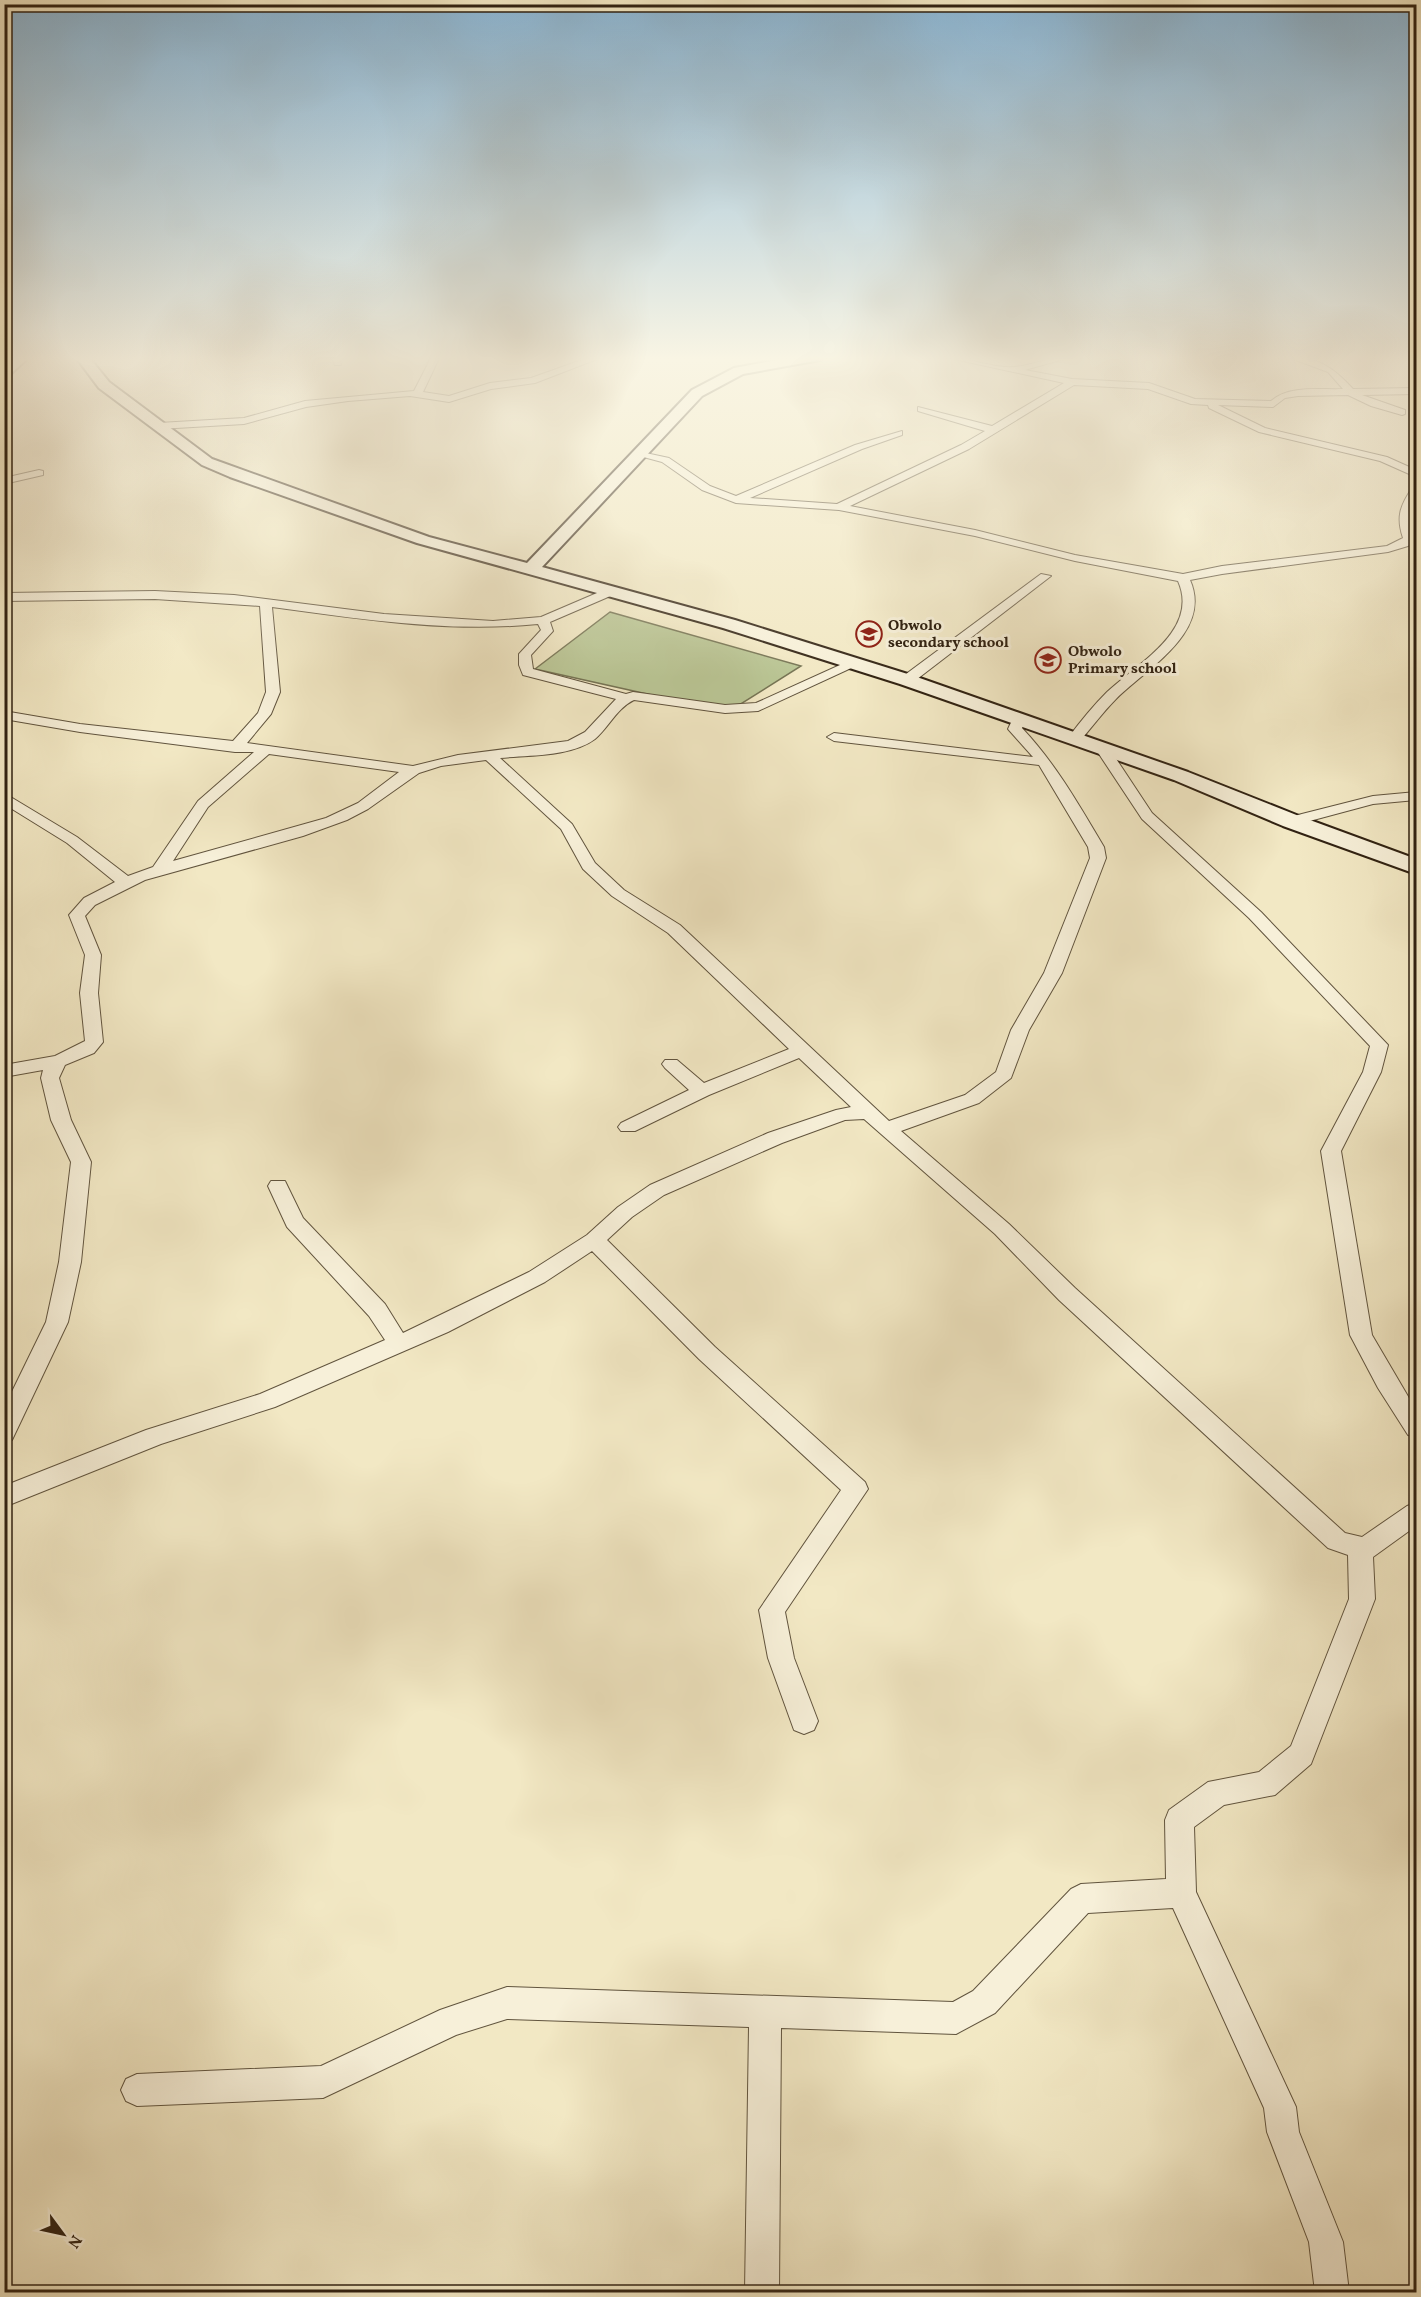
<svg xmlns="http://www.w3.org/2000/svg" width="1421" height="2297" viewBox="0 0 1421 2297" font-family="Vollkorn,serif">
	<style>
		.green { fill: #bac695; stroke: #767454; stroke-width: 1.5 }
		.lines { fill: none; stroke-linecap: round; stroke-linejoin: round }
		.street-casing { stroke: #61543e; stroke-width: 2 }
		.secondary-casing { stroke: #312212; stroke-width: 4 }
		.street { fill: #f7f0d9; fill-rule: evenodd }
		.secondary { fill: #f7f0d9; fill-rule: evenodd }
		.labels { text-anchor: middle; stroke-width: 6; stroke-linejoin: round; paint-order: stroke }
		.far-poi-label { font-size: 15px; font-weight: bold; fill: #312212; stroke: #f7f0d9; text-anchor: start }
	</style>
	<rect width="100%" height="100%" fill="#f2e8c4"/>
	<filter id="stains"><feTurbulence type="fractalNoise" baseFrequency=".00333" numOctaves="4"/><feColorMatrix values="0 0 0 0 .2 0 0 0 0 .09 0 0 0 0 .02 0 0 0 .5 -.17"/></filter>
	<radialGradient id="worn" r=".72"><stop offset=".6" stop-color="#630" stop-opacity="0"/><stop offset="1" stop-color="#630" stop-opacity=".3"/></radialGradient>
	<!-- green -->
	<path class="green" d="M610 612 801 666 728 712 535 669Z"/>
	<g class="lines">
		<!-- street casing -->
		<g class="street-casing">
			<path id="street" d="M331 356H339L341 365H335Z
				M432 356H440L423 392 449 396 490 383 531 378 593 356H605L535 383 491 389 449 402 410 396 348 401 306 407 244 424 159 429 154 426 159 423 244 418 305 401 414 391Z
				M940 356C964 356 994 369 1014 367 1035 365 1053 356 1074 356L1025 370 1072 379 1149 383 1195 399 1271 401C1289 385 1320 390 1343 389L1328 372 1285 356C1316 356 1333 367 1353 389L1416 388V394L1362 395 1405 410V414L1402 415 1371 406 1348 395 1298 396 1285 398 1273 407 1218 405 1265 428 1387 457 1416 470V477L1380 461 1259 432 1209 408 1208 405 1191 404 1148 389 1074 385 969 449 850 506 975 530 1075 555 1183 574 1222 566 1387 546 1403 538C1396 517 1400 506 1412 488L1416 487C1418 509 1404 509 1415 539L1408 546 1388 552 1222 574 1190 580C1213 632 1147 668 1116 699 1103 712 1092 727 1080 741L1075 742 1068 738C1080 722 1093 706 1107 692 1138 663 1200 630 1178 581L1075 561 975 536 839 510 736 503 702 490 662 462 636 455 641 452 669 458 710 486 736 496 855 445 902 431V435L862 449 750 498 837 504 961 445 985 431 918 411V407L992 426 1064 383Z
				M39 470 43 471V475L4 484V478Z
				M1041 574 1051 576 912 683H902V677Z
				M611 587 617 591 615 594 550 622 553 631 531 655 533 669 626 694 633 692 725 705 756 703 851 660H861L862 663 758 711 725 713 634 700C617 708 609 727 595 739 571 757 529 755 500 758L572 824 595 863 624 890 680 925 889 1121 965 1095 996 1072 1011 1030 1044 973 1090 858 1088 847 1039 765 834 741 827 737 834 733 1033 757 1008 729 1014 716H1024L1026 719 1022 728C1056 764 1079 805 1104 847L1106 858 1062 973 1029 1030 1011 1078 979 1103 901 1131 1009 1224 1075 1288 1345 1533 1362 1537 1407 1506 1416 1503V1526L1373 1557 1375 1599 1311 1764 1275 1795 1224 1805 1194 1827 1196 1892 1296 2107 1299 2132 1343 2242 1349 2292H1315L1309 2242 1267 2132 1264 2108 1173 1908 1088 1913 995 2013 956 2034 781 2028 779 2292H745L749 2027 507 2019 456 2035 323 2098 137 2106 126 2101 121 2090 126 2079 137 2074 321 2066 440 2010 507 1987 953 2002 973 1991 1071 1889 1081 1884 1166 1879 1165 1820 1169 1810 1208 1782 1259 1772 1291 1746 1349 1599 1348 1555 1328 1548 1059 1300 995 1234 864 1119 845 1120 782 1143 664 1195 632 1217 607 1240 715 1347 865 1482 868 1489 785 1612 794 1658 818 1721 814 1730 804 1734 794 1730 768 1658 759 1610 841 1490 699 1359 592 1251 545 1282 448 1332 275 1407 161 1444 4 1507V1486L146 1430 260 1394 385 1340 369 1316 287 1227 268 1186 271 1181H285L303 1218 385 1304 403 1333 529 1272 587 1235 618 1207 650 1185 768 1133 836 1110 851 1107 799 1058 709 1095 635 1131H621L618 1127 621 1123 689 1090 665 1068 662 1064 665 1060H677L704 1083 789 1049 668 933 612 896 583 869 561 829 486 760 441 766 419 773 368 809 347 820 303 836 145 880 95 905 85 916 101 955 98 993 103 1042 94 1053 65 1065 59 1078 71 1120 91 1162 81 1262 68 1322 12 1440 4 1442V1408L46 1322 59 1262 71 1162 51 1120 41 1078 43 1070 4 1077V1065L55 1056 85 1041 80 993 85 955 69 915 84 898 115 882 67 843 4 804V793L77 837 128 876 153 867 198 801 254 752H235L80 732 4 719V711L80 724 233 741 258 713 266 692 260 606 155 599 4 601V593L155 591 234 595 384 614 493 621 541 617ZM272 607C360 619 450 633 538 624L541 630 519 654V665L523 675 616 699 585 732 568 741 458 755 413 766 247 743 271 714 280 692ZM269 754 399 772 358 803 326 818 173 861 208 807Z
				M1102 744 1107 745 1152 813 1261 912 1388 1045 1381 1072 1341 1151 1372 1335 1416 1410V1437L1408 1435 1378 1388 1350 1335 1321 1151 1363 1072 1370 1046 1249 918 1142 819 1095 748Z
				M1416 792V800L1373 804 1291 826 1283 821 1286 818 1373 796Z"/>
		</g>
		<!-- secondary casing -->
		<g class="secondary-casing">
			<path id="secondary" d="M17 356H30L4 380V368Z
				M75 356H88L109 382 212 459 429 537 527 563 692 390 734 368 799 356H826L820 360 743 374 702 396 542 567 735 620 914 676 1188 772 1299 816 1416 859V874L1283 826 1174 780 900 684 723 628 417 543 230 477 202 465 99 388Z"/>
		</g>
		<!-- street -->
		<use href="#street" class="street"/>
		<!-- secondary -->
		<use href="#secondary" class="secondary"/>
	</g>
	<!-- sky -->
	<linearGradient id="sky" x2="0" y2="1"><stop stop-color="#8bb8d8"/><stop offset="0.53" stop-color="#f9f5e4"/><stop offset="1" stop-color="#f9f5e4" stop-opacity="0"/></linearGradient>
	<rect width="1421" height="678" fill="url(#sky)"/>
	<!-- icons -->
	<defs>
		<g id="school-ring" transform="scale(1.35)"><circle r="9.5" fill="#f7f0d9" stroke="#8f2418" stroke-width="1.5"/><path d="M0-5L7-2L0 1L-7-2ZM-4 1L0 2.5L4 1V4Q0 6-4 4Z" fill="#8f2418"/></g>
	</defs>
	<g fill-rule="evenodd">
		<use href="#school-ring" x="869" y="634"/>
		<use href="#school-ring" x="1048" y="660"/>
	</g>
	<g class="labels">
		<!-- far-poi labels -->
		<g class="far-poi-label">
			<text x="888" y="630">Obwolo<tspan x="888" dy="17">secondary school</tspan></text>
			<text x="1068" y="656">Obwolo<tspan x="1068" dy="17">Primary school</tspan></text>
		</g>
	</g>
	<!-- margin -->
	<rect width="1421" height="2297" fill="none" stroke="#f2e8c4" stroke-width="24"/>
	<rect x="6" y="6" width="1409" height="2285" fill="none" stroke="#312212" stroke-width="3"/>
	<rect x="12" y="12" width="1397" height="2273" fill="none" stroke="#312212" stroke-width="1.5"/>
	<!-- north arrow -->
	<g transform="translate(63 2234) rotate(123)" stroke="#f7f0d9" stroke-width="4.5" paint-order="stroke">
	<path d="M0-4.5L10 22L0 15L-10 22Z" fill="#312212"/>
	<text y="-9" font-size="16" font-weight="bold" text-anchor="middle" fill="#312212">N</text>
	</g>
	<rect width="100%" height="100%" filter="url(#stains)"/>
	<rect width="100%" height="100%" fill="url(#worn)"/>
</svg>
